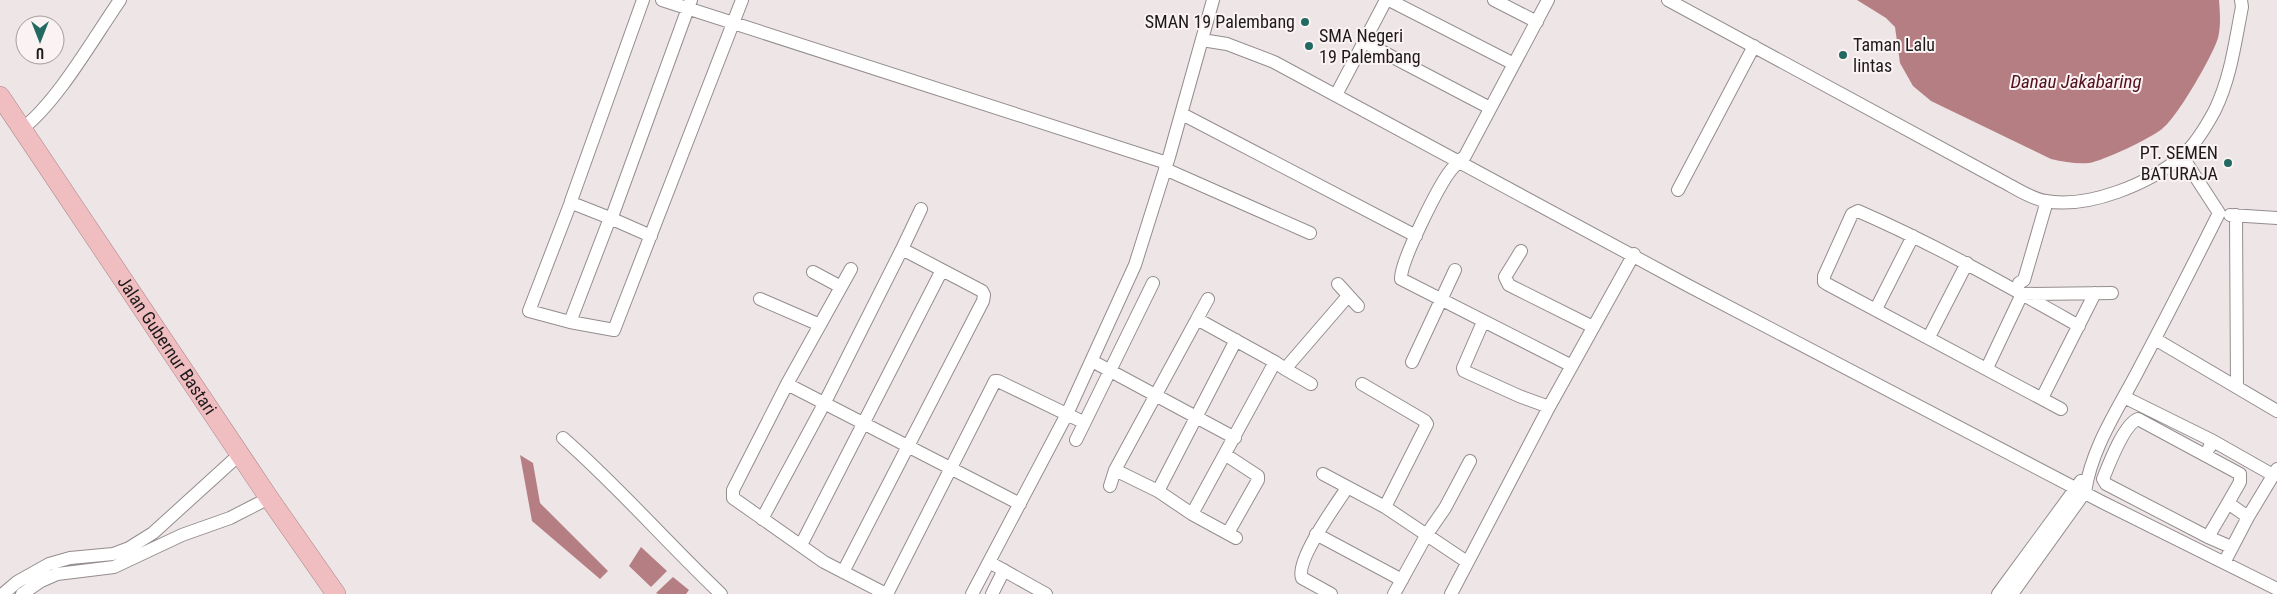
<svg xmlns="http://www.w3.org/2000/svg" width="2277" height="594" viewBox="0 0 2277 594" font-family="'Roboto Condensed',sans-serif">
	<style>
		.water { fill: #b57e82 }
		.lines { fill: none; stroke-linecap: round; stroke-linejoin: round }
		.minor-casing { stroke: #948d8d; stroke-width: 14 }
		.highway-casing { stroke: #a68587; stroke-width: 20 }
		.minor { stroke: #fff; stroke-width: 12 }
		.highway { stroke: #f0bec1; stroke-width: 19 }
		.poi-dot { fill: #226a61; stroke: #fbf3f3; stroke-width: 2 }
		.labels { text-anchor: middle; stroke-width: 4; stroke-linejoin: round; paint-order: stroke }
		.poi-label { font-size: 18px; fill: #1c1a1a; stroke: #fbf3f3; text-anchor: end }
		.street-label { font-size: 18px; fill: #1c1a1a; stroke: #fbf3f3 }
		.water-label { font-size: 19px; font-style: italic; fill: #540f1e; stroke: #fbf3f3 }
	</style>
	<rect width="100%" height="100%" fill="#eee5e6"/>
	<!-- water -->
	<path class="water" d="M1857 0H2219C2220 12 2221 26 2218 38 2212 57 2177 118 2162 129 2151 138 2103 161 2089 163 2076 164 2064 162 2051 159L1931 101 1913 86 1900 63 1895 27 1886 18Z
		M520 455 533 463 540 503 608 571 600 579 532 521Z
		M641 547 667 571 651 587 629 566Z
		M673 577 689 590 686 594H658L656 593Z"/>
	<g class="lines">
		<!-- minor casing -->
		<g class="minor-casing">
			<path id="minor" d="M643 0 571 201 572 203 610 218 613 214 691 0
				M662 0 1167 163
				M1389 0 1514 64
				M1494 0 1537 22
				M1548 0 1465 156C1460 160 1455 165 1451 170 1439 185 1400 262 1401 279L1572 366
				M1668 0 2000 180C2014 187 2029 198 2045 201 2088 209 2149 184 2182 156 2195 145 2207 125 2215 110 2231 77 2235 42 2242 7L2241 0
				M1202 40 1227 44 1274 62 1687 285 2102 502 2277 589
				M1364 42 1490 108
				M1336 95 1386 0
				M1182 114 1416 236
				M22 129C58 101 93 39 120 0
				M1165 169 1310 233
				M1678 190 1754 46
				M2230 215 2277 218
				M2236 215 2237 387
				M651 236 610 218 570 322 614 330 742 0
				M902 249 921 209
				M1521 251 1505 277 1509 285 1593 327
				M813 272 841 287
				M1338 284 1358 306
				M2017 291 2019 283 2024 280 2047 201
				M760 299 820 325
				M1876 309 1913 236
				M1197 319 1208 299
				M570 322 529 311 571 202
				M1483 322 1463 368 1464 371 1519 396 1549 407
				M1929 337 1967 263
				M2155 339 2277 411
				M1092 361 1235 438
				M1275 362 1285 369 1348 296
				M1412 362 1455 270
				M1987 368 2022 294 2112 293
				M1285 369 1311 384
				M787 384 851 269
				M1362 384 1425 421 1427 424 1385 507
				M2124 397 2213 441
				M2042 398 2095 293
				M2061 409 1827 284 1824 282V276L1852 214 1858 211C1934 244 2006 285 2079 326
				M563 438C619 487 667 543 721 594
				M1076 440 1153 283
				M2209 448 2213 441 2273 475
				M1226 455 1258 476V480L1228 533
				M1115 470 1158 491
				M1323 474 1385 507 1467 562
				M1110 486 1115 470 1197 319 1275 362 1192 514 1236 538
				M2228 503 2208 537 2106 484 2103 479C2109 464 2124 424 2138 419L2240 474V482L2228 503 2248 517
				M1192 514 1158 491 1236 340
				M762 519 824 404 902 249 942 270
				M1316 534 1402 580
				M2208 537 2231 547
				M801 545 942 270 982 291 984 295 983 301 843 572
				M2225 561 2248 517 2277 469
				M989 562 1046 594
				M3 594 17 582 49 564 70 558 113 554 129 548 153 533 240 454
				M22 594 41 581 57 574 114 567 182 535 230 518 269 498
				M886 594 824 562 733 498V490L787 384 1020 504
				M887 594 995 381H998L1083 422
				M972 594 1067 414 1135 265 1169 157 1213 0
				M992 594 1004 570
				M1331 594 1302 578C1295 561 1337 503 1347 488
				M1394 594 1427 534 1445 508 1470 461
				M1451 594 1549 407 1634 254
				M1998 594 2081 481
				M2012 594 2085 492C2092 446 2119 408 2140 367 2167 316 2193 265 2219 213L2182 156"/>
		</g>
		<!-- highway casing -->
		<g class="highway-casing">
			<g id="highway">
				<path id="s1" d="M0 96 269 498 336 594"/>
			</g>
		</g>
		<!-- minor -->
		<use href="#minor" class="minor"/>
		<!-- highway -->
		<use href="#highway" class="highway"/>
	</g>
	<!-- markers -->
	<g class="poi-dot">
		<circle cx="1305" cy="22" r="5"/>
		<circle cx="1309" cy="46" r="5"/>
		<circle cx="1843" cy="55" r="5"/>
		<circle cx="2228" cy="163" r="5"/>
	</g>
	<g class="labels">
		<!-- poi labels -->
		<g class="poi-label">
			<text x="1295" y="28">SMAN 19 Palembang</text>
			<text x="1319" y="42" text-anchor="start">SMA Negeri<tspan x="1319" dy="21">19 Palembang</tspan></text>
			<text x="1853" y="51" text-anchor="start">Taman Lalu<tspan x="1853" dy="21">lintas</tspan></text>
			<text x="2218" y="159">PT. SEMEN<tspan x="2218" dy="21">BATURAJA</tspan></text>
		</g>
		<!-- street labels -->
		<g class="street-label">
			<text dy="6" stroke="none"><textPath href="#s1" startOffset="300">Jalan Gubernur Bastari</textPath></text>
		</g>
		<!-- water labels -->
		<g class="water-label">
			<text x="2076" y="88">Danau Jakabaring</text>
		</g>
	</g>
	<!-- north arrow -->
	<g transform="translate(40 40) rotate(180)"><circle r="24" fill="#fbf3f3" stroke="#a29c9c"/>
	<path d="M0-4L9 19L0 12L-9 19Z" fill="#226a61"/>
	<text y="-8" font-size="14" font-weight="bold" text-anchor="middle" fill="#1c1a1a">U</text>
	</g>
</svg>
